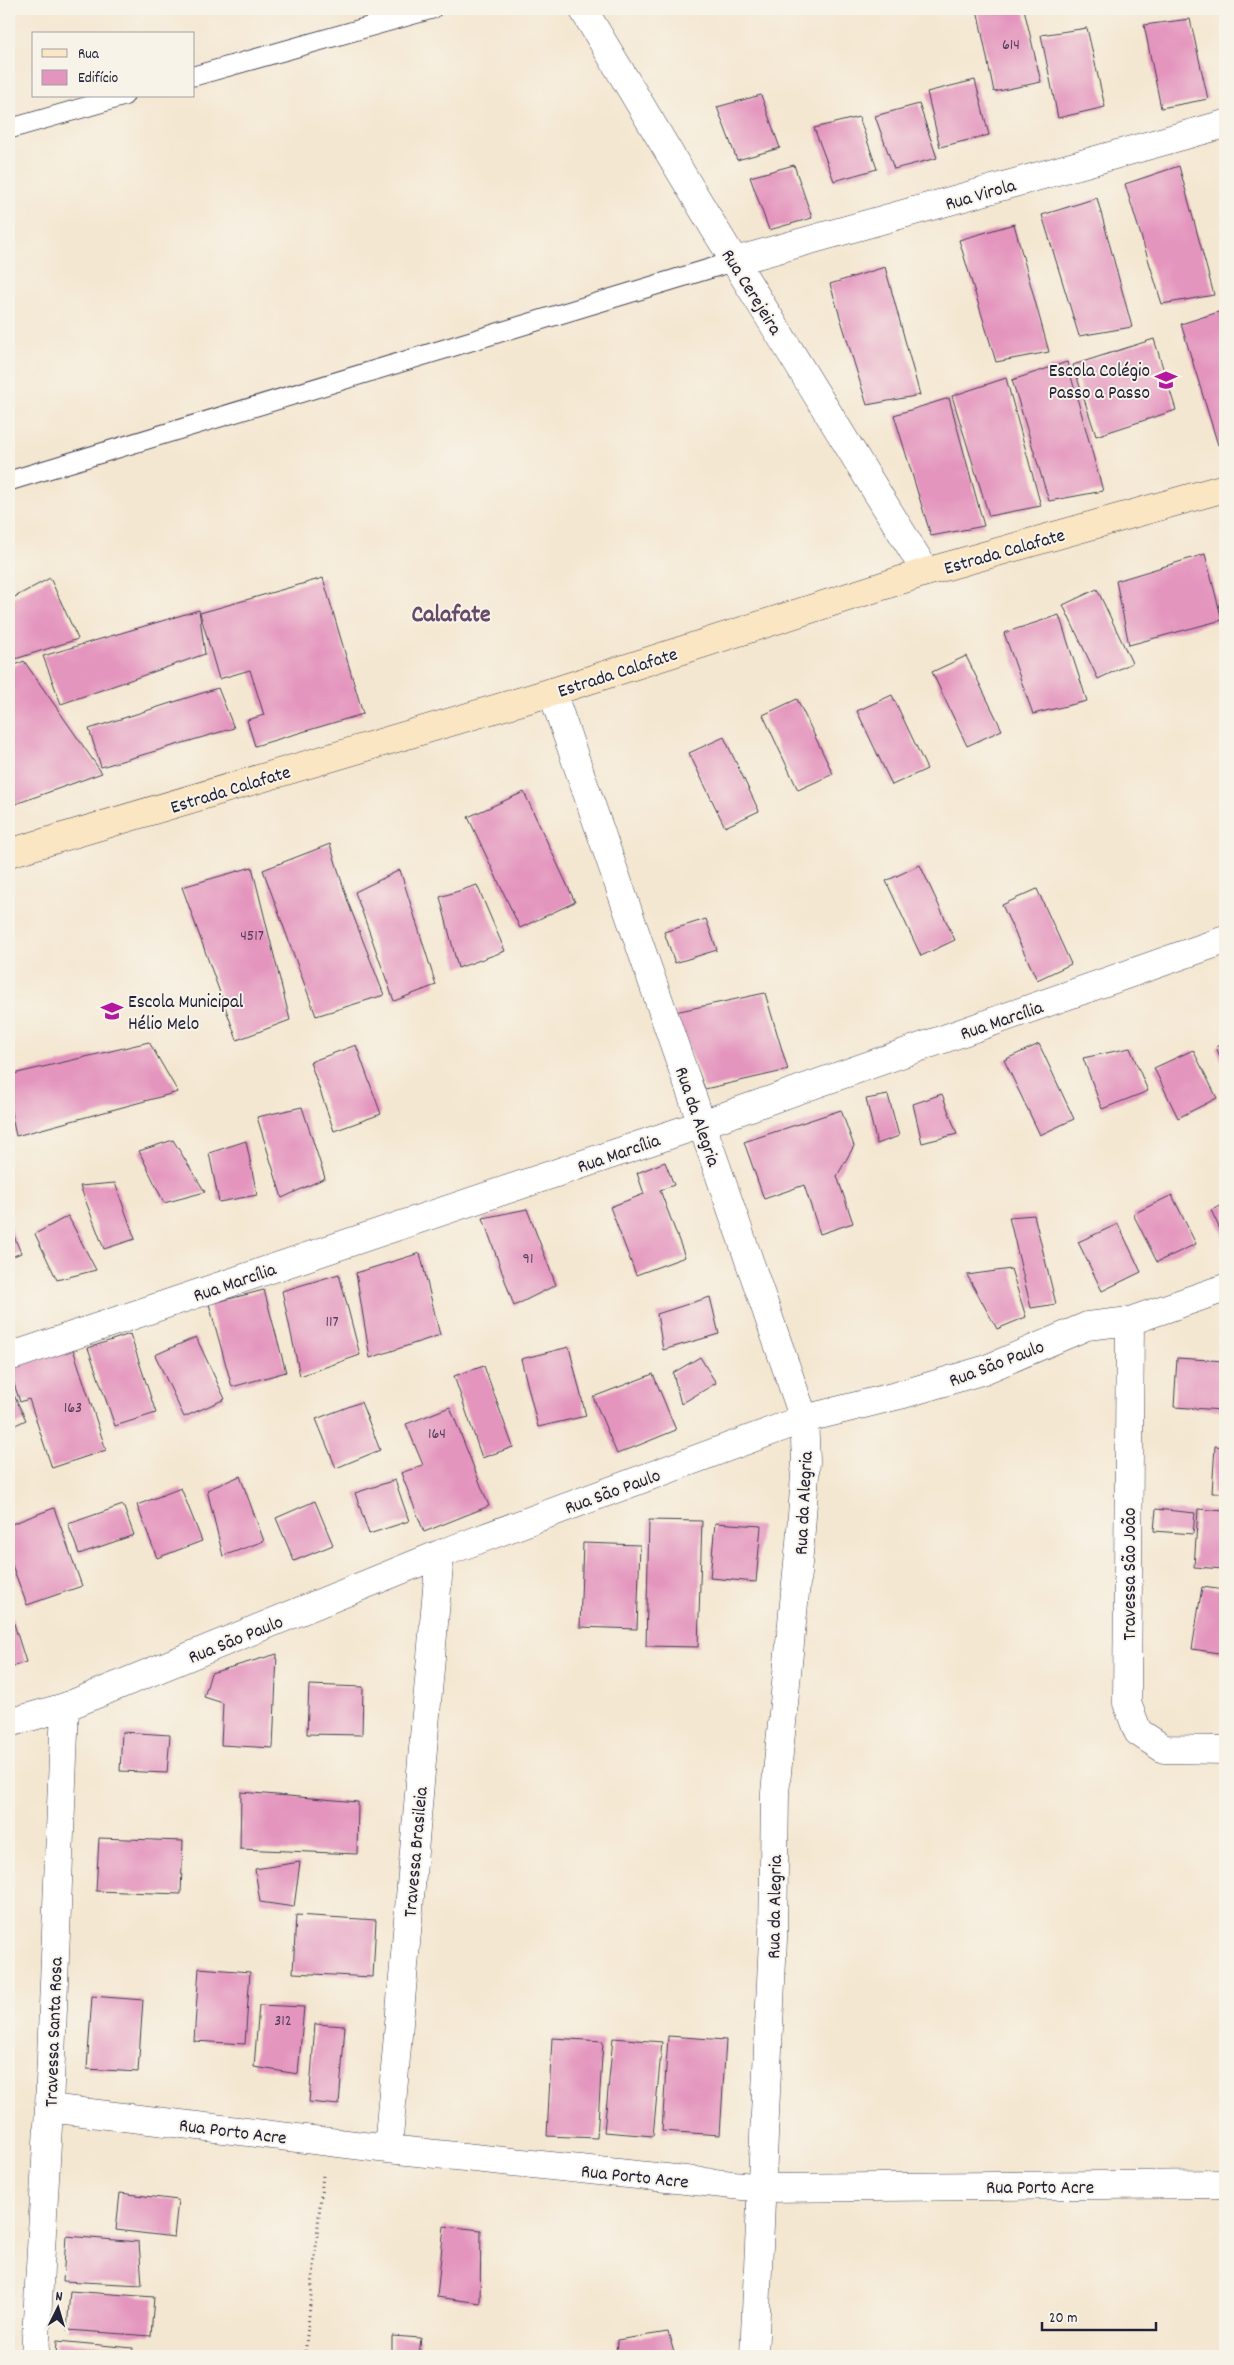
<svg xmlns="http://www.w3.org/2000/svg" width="1234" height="2365" viewBox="0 0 1234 2365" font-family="Dekko,sans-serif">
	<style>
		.building { fill: #e495be }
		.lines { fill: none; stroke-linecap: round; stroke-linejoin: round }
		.lane-casing { stroke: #424052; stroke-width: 21 }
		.street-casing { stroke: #424052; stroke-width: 29 }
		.secondary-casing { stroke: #424052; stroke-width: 29 }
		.path { stroke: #424052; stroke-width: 3; stroke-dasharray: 1 4; stroke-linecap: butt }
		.lane { stroke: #fff; stroke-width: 19 }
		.street { stroke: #fff; stroke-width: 28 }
		.secondary { stroke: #fbe6c4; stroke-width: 28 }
		.labels { text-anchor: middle; stroke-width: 4; stroke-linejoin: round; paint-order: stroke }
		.number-label { font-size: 16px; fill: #523f5c }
		.street-label { font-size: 19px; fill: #22223b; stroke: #f7f3e8 }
		.poi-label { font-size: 19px; fill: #22223b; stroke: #f7f3e8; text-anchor: end }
		.district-label { font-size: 24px; font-weight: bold; fill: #664a69; stroke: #f7f3e8 }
	</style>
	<rect width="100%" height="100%" fill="#f7f3e8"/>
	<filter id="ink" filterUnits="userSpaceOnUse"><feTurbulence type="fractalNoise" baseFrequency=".02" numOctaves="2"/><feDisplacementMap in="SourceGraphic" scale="10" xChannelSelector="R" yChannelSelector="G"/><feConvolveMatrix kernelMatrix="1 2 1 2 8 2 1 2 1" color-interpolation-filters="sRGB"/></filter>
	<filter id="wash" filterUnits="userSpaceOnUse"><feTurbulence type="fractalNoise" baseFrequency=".0096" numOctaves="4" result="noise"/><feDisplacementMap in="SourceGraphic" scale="20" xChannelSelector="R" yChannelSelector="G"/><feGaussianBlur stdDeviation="1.12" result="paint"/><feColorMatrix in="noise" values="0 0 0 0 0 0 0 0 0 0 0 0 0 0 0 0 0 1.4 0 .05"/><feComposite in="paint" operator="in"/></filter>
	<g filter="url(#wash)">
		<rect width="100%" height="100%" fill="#f4e7d1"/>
		<g id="blocks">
			<!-- building -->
			<path class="building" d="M977 9H1024L1041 82 994 92Z
				M1190 19 1208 99 1161 108 1144 25Z
				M1087 28 1105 107 1058 118 1041 35Z
				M975 80 989 135 940 147 927 92Z
				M761 95 780 148 737 160 717 107Z
				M919 104 937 158 894 169 875 116Z
				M859 117 877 169 834 181 814 128Z
				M794 165 812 218 769 230 750 177Z
				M1179 166 1214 295 1162 304 1125 184Z
				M1097 198 1132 327 1079 336 1042 215Z
				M1014 224 1049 352 996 362 959 240Z
				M885 267 920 395 867 405 830 284Z
				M1225 310V443L1218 445 1181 324Z
				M1154 339 1176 410 1096 436 1073 365Z
				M1067 362 1103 491 1049 501 1012 380Z
				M1006 378 1041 506 989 516 952 396Z
				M949 398 984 526 931 536 894 415Z
				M1205 554 1222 620 1129 645 1116 581Z
				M50 578 78 639 9 661V600Z
				M323 578 363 714 255 746 247 720 264 715 250 670 219 679 200 613Z
				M1097 589 1132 663 1098 679 1063 605Z
				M199 610 205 654 61 704 43 656Z
				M1059 615 1087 701 1033 714 1004 633Z
				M966 656 1002 730 967 746 932 672Z
				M24 661 102 773 10 806 9 668Z
				M218 688 234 728 101 767 89 729Z
				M892 695 927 769 892 785 857 711Z
				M797 699 833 774 798 790 763 715Z
				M724 737 759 811 725 827 689 753Z
				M524 792 575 902 520 928 468 817Z
				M330 844 348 902 384 995 316 1016 263 870Z
				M920 865 955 940 921 956 886 881Z
				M252 867 290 1020 237 1040 182 887Z
				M400 870 436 985 394 1001 355 892Z
				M477 885 505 951 458 968 440 897Z
				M1037 889 1071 964 1037 980 1002 905Z
				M706 919 717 950 675 963 664 932Z
				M765 993 788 1070 705 1089 675 1012Z
				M149 1042 178 1092 16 1136 9 1103V1075Z
				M1225 1043V1068L1216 1047Z
				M1039 1044 1074 1119 1040 1135 1004 1060Z
				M356 1045 381 1114 334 1131 310 1062Z
				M1130 1048 1148 1091 1102 1109 1083 1058Z
				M1193 1050 1217 1098 1178 1118 1154 1068Z
				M942 1094 957 1134 922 1143 913 1104Z
				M888 1095 899 1136 877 1144 866 1099Z
				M302 1107 325 1178 282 1198 257 1117Z
				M841 1110 854 1146 837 1176 853 1223 820 1234 804 1185 764 1199 744 1142Z
				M173 1140 205 1192 164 1203 139 1151Z
				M246 1141 257 1195 219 1202 209 1153Z
				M665 1162 674 1185 660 1190 685 1257 636 1275 610 1207 644 1194 637 1173Z
				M115 1183 135 1239 104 1249 80 1186Z
				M1172 1195 1196 1244 1157 1262 1133 1214Z
				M1225 1204V1240L1211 1210Z
				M527 1209 556 1285 514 1306 483 1218Z
				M1034 1215 1056 1304 1031 1308 1009 1217Z
				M68 1216 96 1270 57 1280 35 1234Z
				M9 1224 21 1253 9 1258Z
				M1118 1224 1141 1272 1102 1291 1078 1242Z
				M420 1253 440 1335 370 1358 356 1273Z
				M1011 1269 1026 1317 997 1329 967 1275Z
				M339 1274 360 1355 300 1376 282 1291Z
				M264 1290 286 1372 232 1387 209 1304Z
				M710 1297 719 1334 663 1350 657 1314Z
				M130 1334 156 1413 115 1426 88 1348Z
				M196 1337 225 1399 184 1417 155 1355Z
				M569 1347 586 1416 538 1427 521 1359Z
				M73 1349 106 1450 52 1468 29 1399 20 1402 9 1369Z
				M700 1357 716 1383 681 1404 673 1373Z
				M1177 1358 1225 1361V1434L1222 1433 1223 1410 1174 1407Z
				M484 1366 513 1447 482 1458 454 1376Z
				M653 1374 676 1430 617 1454 593 1397Z
				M9 1385 26 1420 9 1428Z
				M361 1402 380 1450 336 1468 316 1419Z
				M450 1407 489 1506 424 1532 401 1473 423 1465 406 1424Z
				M1215 1446 1225 1447V1493H1212Z
				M240 1476 264 1541 223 1556 207 1490Z
				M395 1480 409 1521 369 1534 355 1493Z
				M181 1488 202 1541 157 1558 137 1505Z
				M315 1501 333 1545 294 1561 276 1518Z
				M123 1505 134 1535 79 1554 68 1524Z
				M54 1508 82 1586 27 1605 9 1557V1525Z
				M1156 1509 1195 1513 1193 1534 1154 1531Z
				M1198 1509 1225 1511V1569L1194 1567Z
				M649 1520 702 1521 698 1647 646 1646Z
				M715 1523 761 1526 756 1582 710 1578Z
				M583 1543 640 1545 637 1629 580 1627Z
				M1202 1587 1225 1590V1654L1192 1649Z
				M9 1608 26 1662 9 1668Z
				M277 1654 273 1748 221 1745 223 1703 204 1697 211 1673Z
				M309 1685 363 1687 362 1735 307 1734Z
				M122 1732 170 1735 167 1773 120 1771Z
				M241 1792 358 1802 357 1854 240 1849Z
				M99 1838 183 1841 181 1894 96 1891Z
				M300 1862 294 1907 260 1902 255 1869Z
				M296 1915 376 1920 373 1977 293 1973Z
				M199 1968 250 1972 245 2044 194 2041Z
				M92 1996 143 2000 138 2072 87 2069Z
				M259 2005 304 2007 298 2074 254 2067Z
				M315 2024 345 2026 339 2105 309 2102Z
				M668 2036 726 2040 720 2135 662 2131Z
				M552 2038 603 2041 597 2138 547 2136Z
				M613 2038 662 2042 653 2136 604 2132Z
				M120 2193 178 2200 174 2237 116 2230Z
				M444 2226 481 2230 480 2303 437 2297Z
				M66 2236 139 2242 142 2285 63 2281Z
				M70 2291 154 2297 151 2336 67 2330Z
				M668 2332 675 2356H616L617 2340Z
				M392 2336 421 2338 419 2356H392Z
				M57 2341 133 2348 132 2356H56Z"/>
		</g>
	</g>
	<g filter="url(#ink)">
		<use href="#blocks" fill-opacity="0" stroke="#424052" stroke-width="1"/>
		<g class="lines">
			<!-- lane casing -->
			<g class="lane-casing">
				<path id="lane" d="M194 76 432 9
					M9 129 124 96
					M9 481 735 261"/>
			</g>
			<!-- street casing -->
			<g class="street-casing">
				<path id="street" d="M583 9 716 231 926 572
					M735 261 1225 124
					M552 692 804 1419 806 1461 800 1543 775 1793 773 1938 754 2356
					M1130 1321 1127 1703 1138 1732 1164 1749 1225 1750
					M9 1357 702 1124 1225 940
					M9 1723 65 1707 440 1554 804 1419 900 1395 984 1370 1087 1326 1130 1321 1225 1288
					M49 2108 388 2149 762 2188 1225 2184
					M388 2149 440 1554
					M35 2356 49 2108 65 1707"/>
			</g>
			<!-- secondary casing -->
			<g class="secondary-casing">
				<path id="secondary" d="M9 853 552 692 926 572 1225 488"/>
			</g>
			<!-- path -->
			<path class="path" d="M305 2356 323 2175"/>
			<!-- lane -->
			<use href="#lane" class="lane"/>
			<!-- street -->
			<use href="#street" class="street"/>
			<!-- secondary -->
			<use href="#secondary" class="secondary"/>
		</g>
	</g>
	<!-- icons -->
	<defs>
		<g id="school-bare" transform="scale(1.725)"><path d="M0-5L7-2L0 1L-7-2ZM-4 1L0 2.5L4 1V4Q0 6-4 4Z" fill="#b5179e" stroke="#f7f3e8" stroke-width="2.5" paint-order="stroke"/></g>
	</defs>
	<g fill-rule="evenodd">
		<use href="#school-bare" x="1166" y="380"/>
		<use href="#school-bare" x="112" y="1011"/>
	</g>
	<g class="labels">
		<!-- number labels -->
		<g class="number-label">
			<text x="1011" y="49">614</text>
			<text x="252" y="940">4517</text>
			<text x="528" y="1263">91</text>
			<text x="332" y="1326">117</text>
			<text x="73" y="1412">163</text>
			<text x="437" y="1438">164</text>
			<text x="283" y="2025">312</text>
		</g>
		<!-- street labels -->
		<g class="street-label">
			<text transform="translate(980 193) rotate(-16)" y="7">Rua Virola</text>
			<text transform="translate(753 291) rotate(58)" y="7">Rua Cerejeira</text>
			<text transform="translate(1004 550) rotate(-16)" y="7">Estrada Calafate</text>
			<text transform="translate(617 671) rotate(-18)" y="7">Estrada Calafate</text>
			<text transform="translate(230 788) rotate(-17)" y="7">Estrada Calafate</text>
			<text transform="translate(1001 1019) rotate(-19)" y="7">Rua Marcília</text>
			<text transform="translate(699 1116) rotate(71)" y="7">Rua da Alegria</text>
			<text transform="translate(618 1152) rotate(-19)" y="7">Rua Marcília</text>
			<text transform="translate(234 1281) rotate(-19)" y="7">Rua Marcília</text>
			<text transform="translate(996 1362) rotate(-21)" y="7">Rua São Paulo</text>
			<text transform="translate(612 1490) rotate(-20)" y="7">Rua São Paulo</text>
			<text transform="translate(802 1503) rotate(-87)" y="7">Rua da Alegria</text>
			<text transform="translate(1128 1574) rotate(-90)" y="7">Travessa São João</text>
			<text transform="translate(235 1638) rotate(-22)" y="7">Rua São Paulo</text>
			<text transform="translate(414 1852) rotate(-85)" y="7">Travessa Brasileia</text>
			<text transform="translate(773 1907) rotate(-89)" y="7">Rua da Alegria</text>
			<text transform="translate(52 2032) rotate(-88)" y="7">Travessa Santa Rosa</text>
			<text transform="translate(233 2130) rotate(7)" y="7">Rua Porto Acre</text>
			<text transform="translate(635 2175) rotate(6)" y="7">Rua Porto Acre</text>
			<text x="1040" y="2193">Rua Porto Acre</text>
		</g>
		<!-- poi labels -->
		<g class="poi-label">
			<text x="1150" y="376">Escola Colégio<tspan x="1150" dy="22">Passo a Passo</tspan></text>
			<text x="128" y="1007" text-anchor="start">Escola Municipal<tspan x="128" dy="22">Hélio Melo</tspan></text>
		</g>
		<!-- district labels -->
		<g class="district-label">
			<text x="451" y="621">Calafate</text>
		</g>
	</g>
	<!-- margin -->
	<rect width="1234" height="2365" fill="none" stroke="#f7f3e8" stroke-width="30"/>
	<!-- legend -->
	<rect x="32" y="32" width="162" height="65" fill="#f7f3e8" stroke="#a29fa3"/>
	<rect x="42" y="49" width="25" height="8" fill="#fbe6c4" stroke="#a29fa3"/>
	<text x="78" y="58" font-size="15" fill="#22223b">Rua</text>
	<rect x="42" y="70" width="25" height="15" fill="#e495be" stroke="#a29fa3"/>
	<text x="78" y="82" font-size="15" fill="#22223b">Edifício</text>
	<!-- north arrow -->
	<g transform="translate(58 2308) rotate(5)" stroke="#f7f3e8" stroke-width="4" paint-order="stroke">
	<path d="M0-4L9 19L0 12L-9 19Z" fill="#22223b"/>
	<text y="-8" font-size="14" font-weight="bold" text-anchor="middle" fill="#22223b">N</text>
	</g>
	<!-- scale -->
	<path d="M1042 2322v8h114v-8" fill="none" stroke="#22223b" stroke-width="2.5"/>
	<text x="1049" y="2322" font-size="15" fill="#22223b" stroke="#f7f3e8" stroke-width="4" paint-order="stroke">20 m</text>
</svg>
